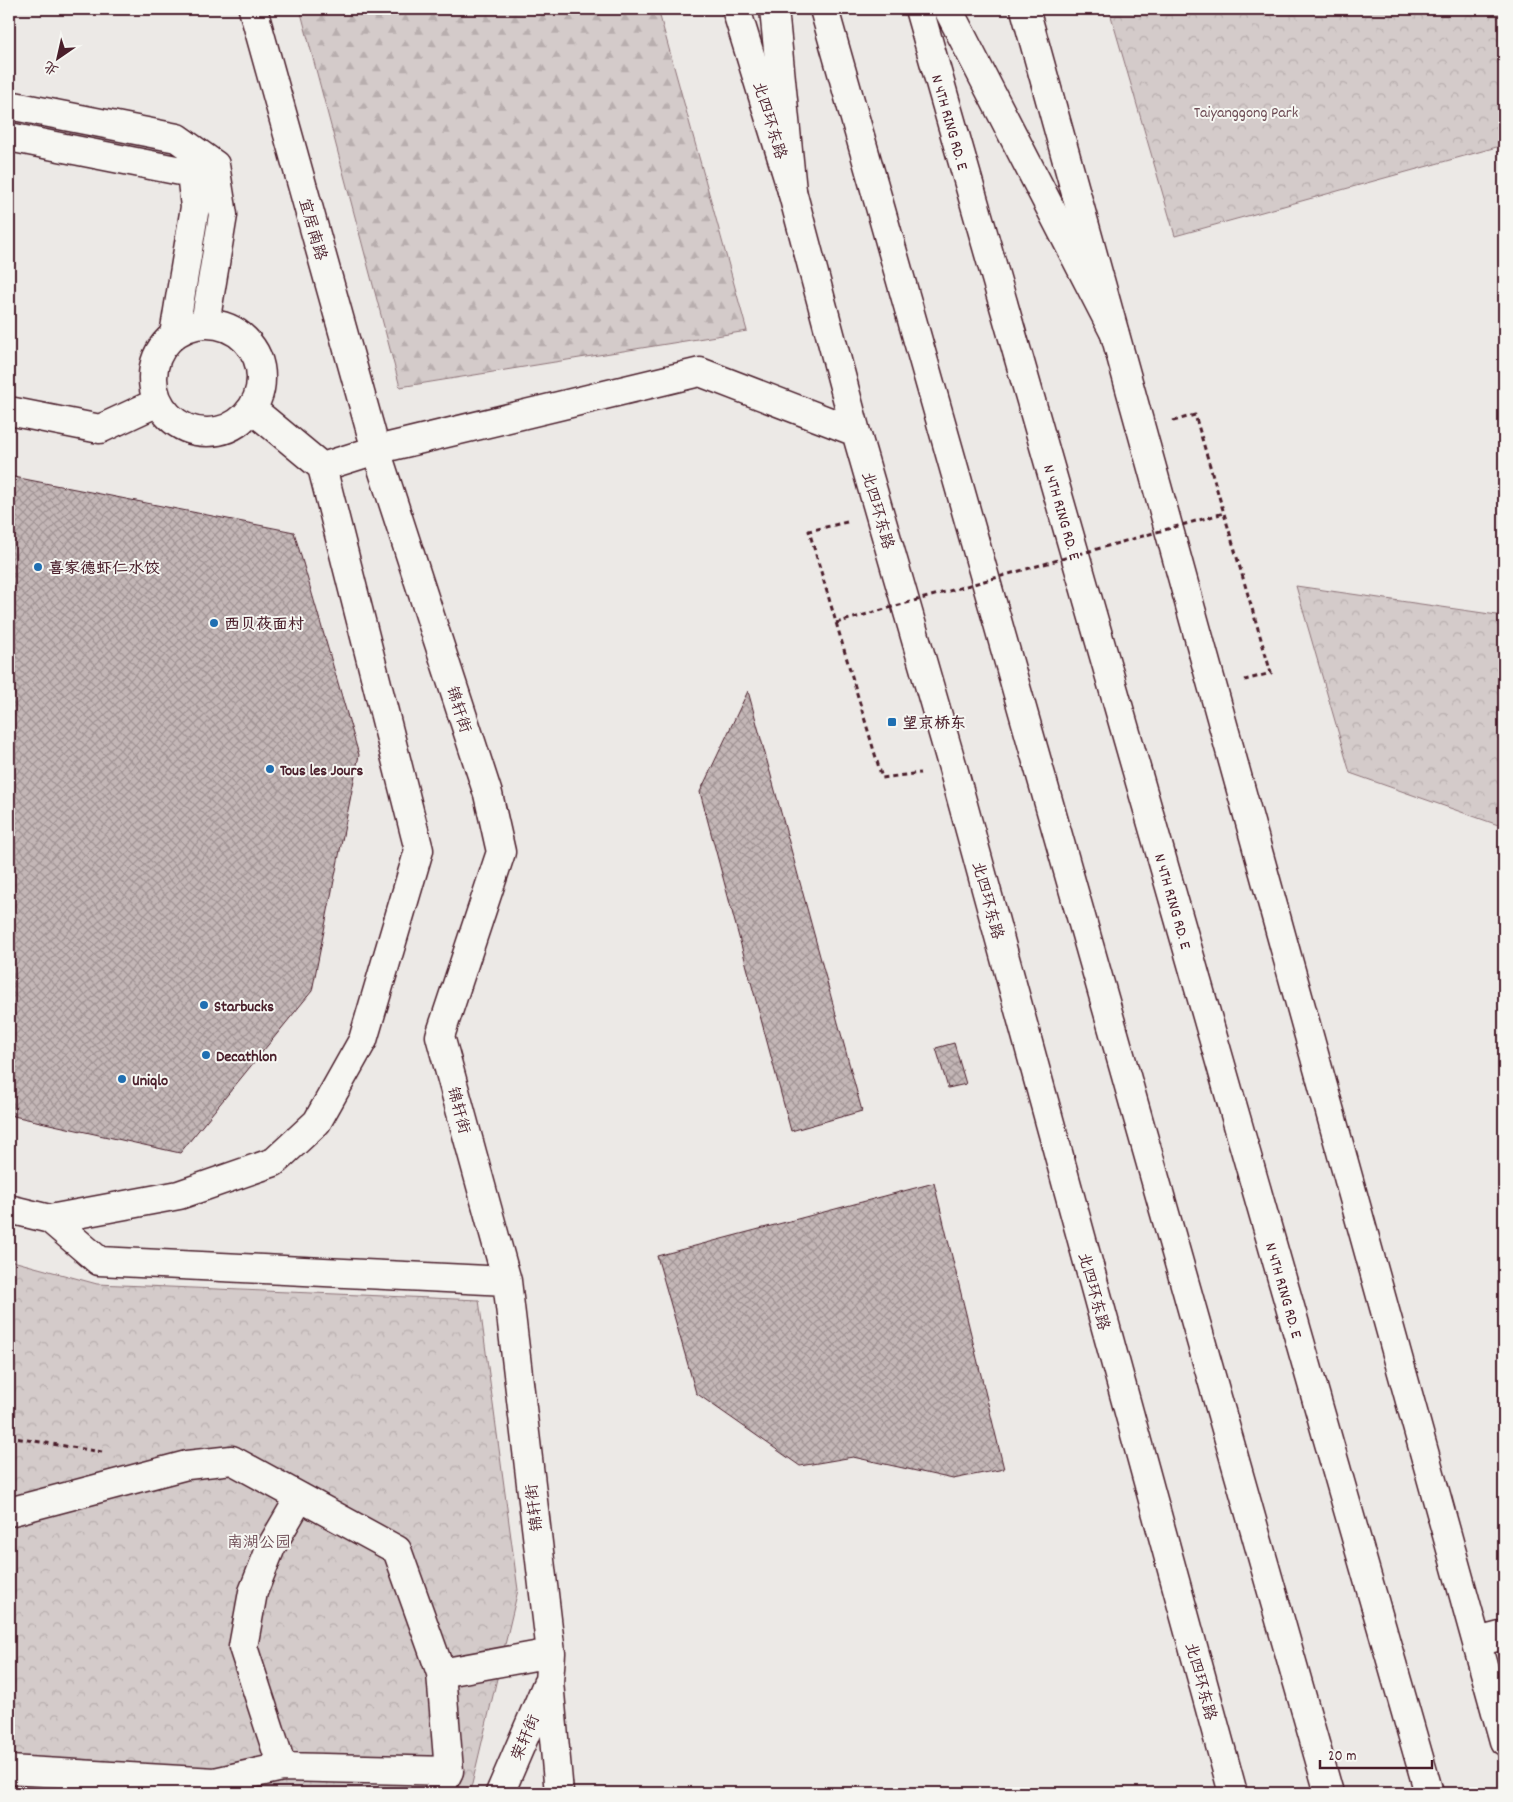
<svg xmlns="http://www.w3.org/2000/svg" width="1513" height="1802" viewBox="0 0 1513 1802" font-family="Dekko,'LXGW WenKai TC',sans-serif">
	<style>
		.forest { fill: url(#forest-firs); stroke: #8f757a }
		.park { fill: url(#park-crowns); stroke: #8f757a }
		.building { fill: url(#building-cross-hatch); stroke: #4a1f2b }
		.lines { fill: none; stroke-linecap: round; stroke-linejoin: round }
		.minor-casing { stroke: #4a1f2b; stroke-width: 31 }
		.highway-casing { stroke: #4a1f2b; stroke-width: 31 }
		.path { stroke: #4a1f2b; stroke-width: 3; stroke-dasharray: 5 4; stroke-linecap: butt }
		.minor { stroke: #f6f6f2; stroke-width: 28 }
		.highway { stroke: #f6f6f2; stroke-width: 28 }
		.path-bridge { stroke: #4a1f2b; stroke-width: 3; stroke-dasharray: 5 4; stroke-linecap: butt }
		.poi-dot { fill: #1f6fb2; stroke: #f6f6f2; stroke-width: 2 }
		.labels { text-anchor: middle; stroke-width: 4; stroke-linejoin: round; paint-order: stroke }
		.park-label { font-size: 16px; fill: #6c4a53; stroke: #f6f6f2 }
		.street-label { font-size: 16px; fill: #4a1f2b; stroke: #f6f6f2 }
		.poi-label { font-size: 16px; font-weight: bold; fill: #4a1f2b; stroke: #f6f6f2; text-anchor: start }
	</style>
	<defs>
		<pattern id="forest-firs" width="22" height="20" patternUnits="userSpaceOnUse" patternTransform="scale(1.25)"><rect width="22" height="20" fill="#d4cbca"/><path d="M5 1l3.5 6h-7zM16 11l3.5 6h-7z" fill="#b8aeae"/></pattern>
		<pattern id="park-crowns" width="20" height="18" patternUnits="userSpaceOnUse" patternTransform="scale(1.25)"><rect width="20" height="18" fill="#d4cbca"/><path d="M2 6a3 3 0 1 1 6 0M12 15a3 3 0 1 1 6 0" fill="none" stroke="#b8aeae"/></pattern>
		<pattern id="building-cross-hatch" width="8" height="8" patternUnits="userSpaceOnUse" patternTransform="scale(1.25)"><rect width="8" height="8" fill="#c4b7b7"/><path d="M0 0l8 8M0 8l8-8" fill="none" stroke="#a19495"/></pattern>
	</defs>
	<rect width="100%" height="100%" fill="#ece9e6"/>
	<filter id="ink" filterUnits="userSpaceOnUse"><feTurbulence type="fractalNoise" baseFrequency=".02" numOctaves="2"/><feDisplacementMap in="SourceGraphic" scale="10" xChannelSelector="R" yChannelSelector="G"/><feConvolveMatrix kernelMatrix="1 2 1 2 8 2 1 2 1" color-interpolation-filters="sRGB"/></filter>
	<g filter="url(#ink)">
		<!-- forest -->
		<path class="forest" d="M300 9H658L747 331 400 387Z"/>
		<!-- park -->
		<path class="park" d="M1109 9H1504V145L1175 236Z
			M1296 586 1504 616V827L1350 773Z
			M9 1260 97 1284 479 1300 518 1590 472 1784 468 1793H9Z"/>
		<!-- building -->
		<path class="building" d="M9 476 294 532 359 755 312 991 180 1153 9 1115Z
			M748 691 862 1111 791 1131 700 792Z
			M954 1043 966 1084 948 1088 936 1048Z
			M934 1183 1004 1469 953 1479 853 1457 800 1466 696 1393 657 1256Z"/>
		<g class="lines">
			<!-- minor casing -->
			<g class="minor-casing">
				<path id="minor" d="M253 9 376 450 488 794 501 852 440 1036 507 1281 551 1653 549 1682 559 1793
					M736 9 792 191 856 432 953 768 1233 1793
					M1025 9 1504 1741
					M9 105 177 138 215 165 223 215 205 324
					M9 137 191 173 195 207 174 335
					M153 378a54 54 0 1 1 108 0a54 54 0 1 1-108 0Z
					M252 409 322 467
					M9 411 100 429 158 402
					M9 1209 50 1219 99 1261 507 1281
					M50 1219 179 1195 274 1162 317 1122 363 1040 419 850 322 467 376 450 700 372 856 432
					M9 1512 187 1465 232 1460 397 1550 441 1673 449 1771 438 1793
					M1477 1642 1504 1635
					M441 1673 551 1653
					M282 1767 243 1647 253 1592 271 1547 300 1497
					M9 1770 215 1782 282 1767 449 1771
					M500 1793 547 1684"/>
			</g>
			<!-- highway casing -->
			<g class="highway-casing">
				<path id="highway" d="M774 9 792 191
					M824 9 1329 1793
					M919 9 1429 1793
					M948 9 1114 332"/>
			</g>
			<!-- path -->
			<path class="path" d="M1173 421 1195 415 1271 673 1245 680
				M847 522 809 531 882 778 920 773
				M9 1437 102 1452"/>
			<!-- minor -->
			<use href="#minor" class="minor"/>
			<!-- highway -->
			<use href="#highway" class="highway"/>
			<!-- path-bridge -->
			<path class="path-bridge" d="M836 623 1224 513"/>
		</g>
	</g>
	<!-- markers -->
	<g class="poi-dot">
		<circle cx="38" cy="567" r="5"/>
		<circle cx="214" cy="623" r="5"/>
		<rect x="887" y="717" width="10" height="10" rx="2.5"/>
		<circle cx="270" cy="769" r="5"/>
		<circle cx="204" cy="1005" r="5"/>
		<circle cx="206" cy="1055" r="5"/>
		<circle cx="122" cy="1079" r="5"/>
	</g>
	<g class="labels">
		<!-- park labels -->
		<g class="park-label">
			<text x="1246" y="117">Taiyanggong Park</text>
			<text x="259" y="1547">南湖公园</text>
		</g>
		<!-- street labels -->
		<g class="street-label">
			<text transform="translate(771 120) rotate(73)" y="6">北四环东路</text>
			<text transform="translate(951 122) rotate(74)" y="6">N 4TH RING RD. E</text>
			<text transform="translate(314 229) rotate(74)" y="6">宜居南路</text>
			<text transform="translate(879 510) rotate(74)" y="6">北四环东路</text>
			<text transform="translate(1063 512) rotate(74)" y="6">N 4TH RING RD. E</text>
			<text transform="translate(460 709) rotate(72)" y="6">锦轩街</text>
			<text transform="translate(989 900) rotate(75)" y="6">北四环东路</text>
			<text transform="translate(1174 901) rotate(74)" y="6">N 4TH RING RD. E</text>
			<text transform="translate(460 1110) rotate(75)" y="6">锦轩街</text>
			<text transform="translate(1285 1290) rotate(74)" y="6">N 4TH RING RD. E</text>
			<text transform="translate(1095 1291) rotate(75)" y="6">北四环东路</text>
			<text transform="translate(533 1508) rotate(-97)" y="6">锦轩街</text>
			<text transform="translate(1202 1681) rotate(75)" y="6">北四环东路</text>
			<text transform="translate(524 1737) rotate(-67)" y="6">荣轩街</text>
		</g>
		<!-- poi labels -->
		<g class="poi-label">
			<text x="48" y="573">喜家德虾仁水饺</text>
			<text x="224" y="629">西贝莜面村</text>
			<text x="902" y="728">望京桥东</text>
			<text x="280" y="775">Tous les Jours</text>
			<text x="214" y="1011">Starbucks</text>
			<text x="216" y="1061">Decathlon</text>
			<text x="132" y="1085">Uniqlo</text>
		</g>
	</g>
	<!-- margin -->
	<rect width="1513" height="1802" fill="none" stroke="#f6f6f2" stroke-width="30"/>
	<rect x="15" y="15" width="1483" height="1772" fill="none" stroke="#4a1f2b" stroke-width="2" filter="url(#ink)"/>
	<!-- north arrow -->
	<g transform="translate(58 58) rotate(214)" stroke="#f6f6f2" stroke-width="4" paint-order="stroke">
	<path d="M0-4L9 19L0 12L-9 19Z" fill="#4a1f2b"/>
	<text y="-8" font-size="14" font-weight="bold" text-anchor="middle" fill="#4a1f2b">北</text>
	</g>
	<!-- scale -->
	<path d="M1320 1760v8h112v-8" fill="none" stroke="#4a1f2b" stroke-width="2.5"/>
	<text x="1328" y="1760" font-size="15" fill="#4a1f2b" stroke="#f6f6f2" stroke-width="4" paint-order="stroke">20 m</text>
</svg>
